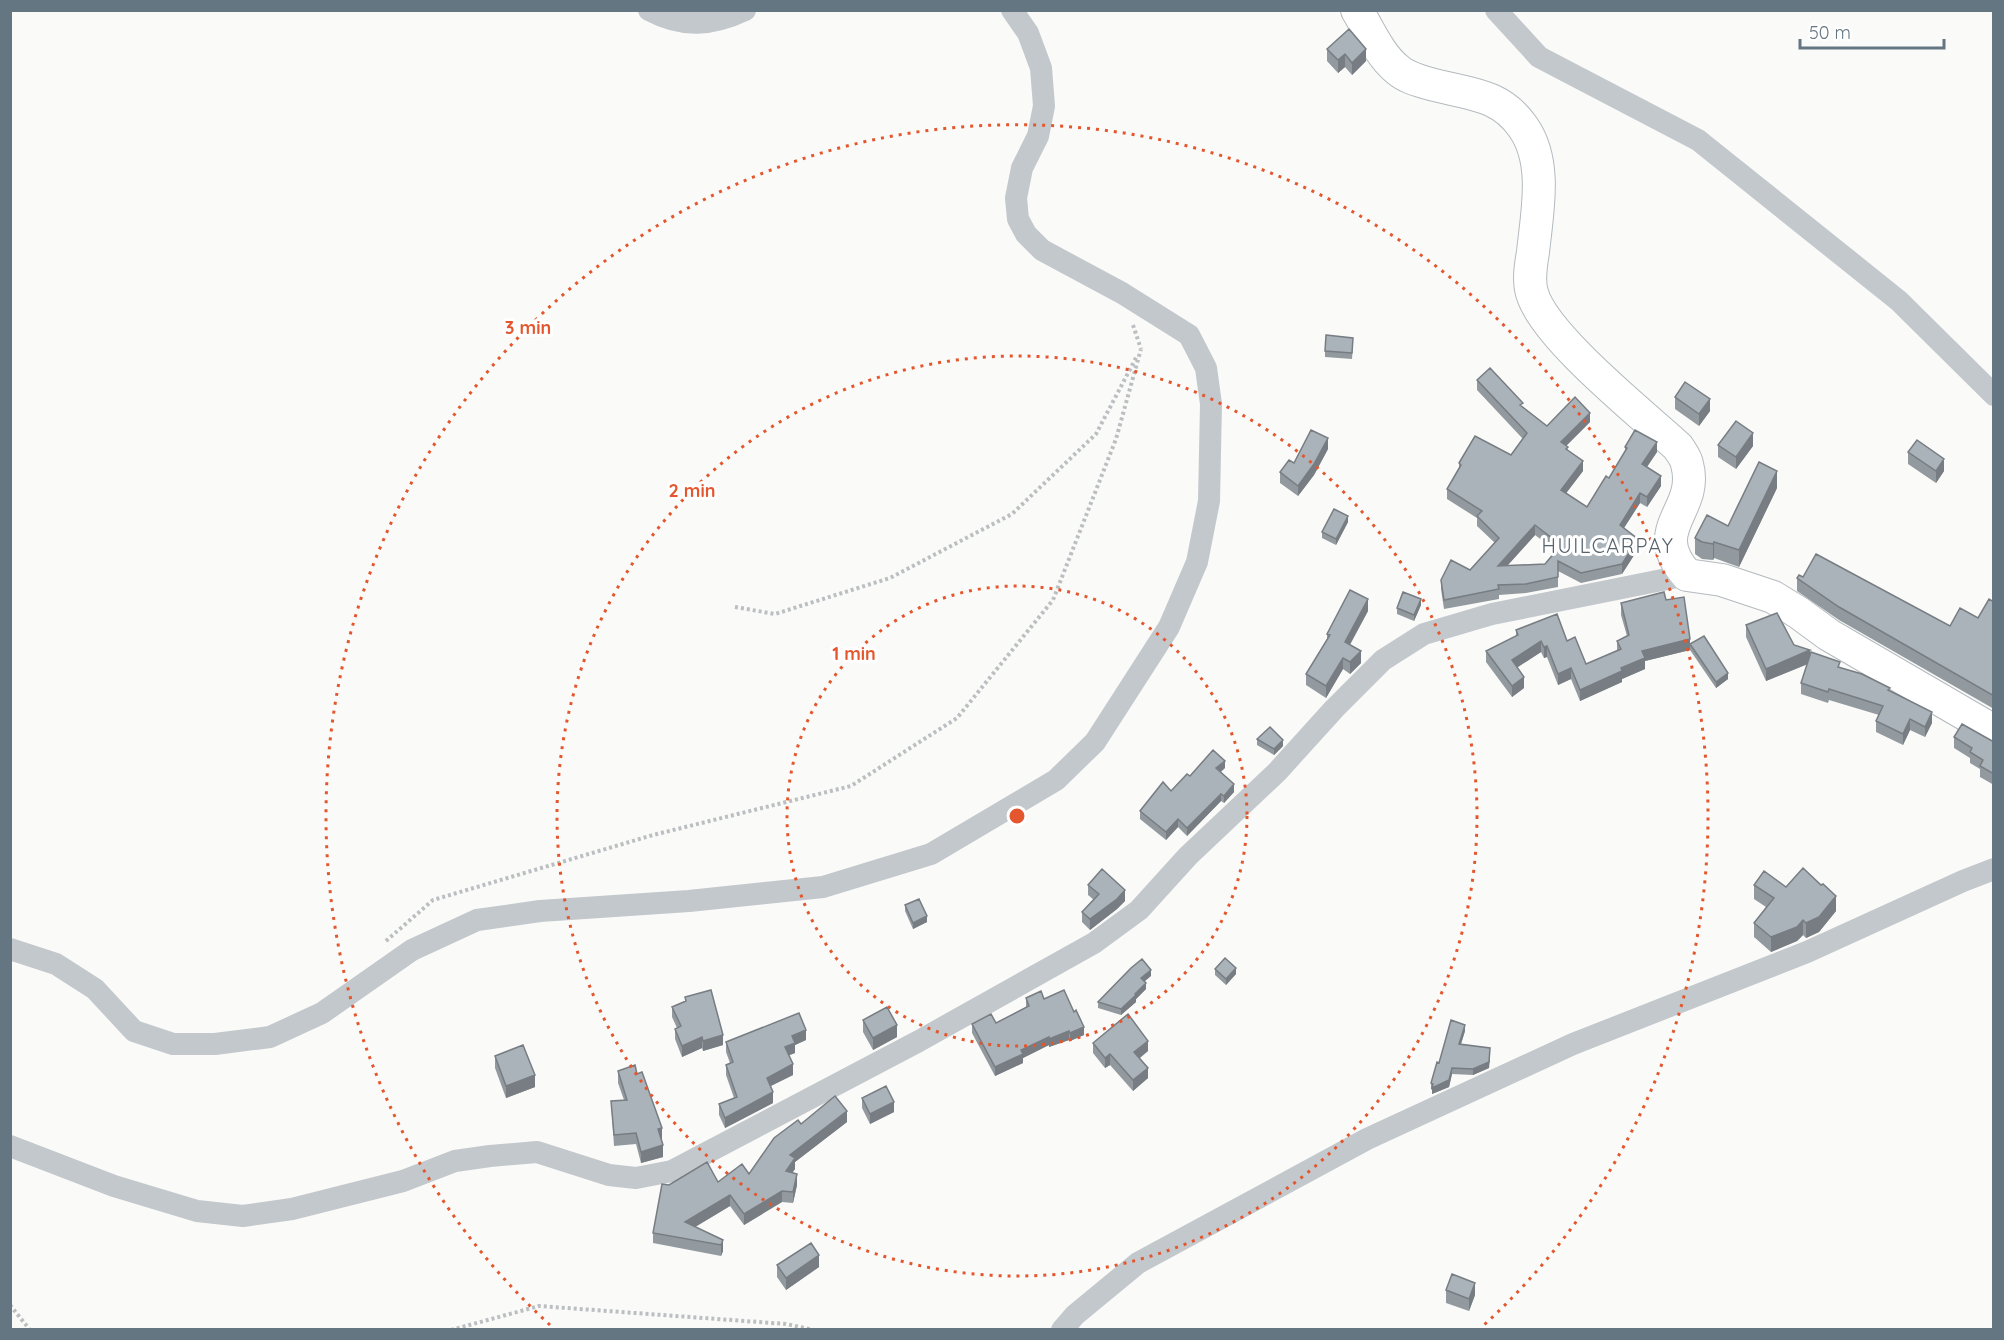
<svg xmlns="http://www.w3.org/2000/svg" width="2004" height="1340" viewBox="0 0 2004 1340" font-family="Quicksand,sans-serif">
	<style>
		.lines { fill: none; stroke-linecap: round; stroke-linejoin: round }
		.secondary-casing { stroke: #b3babf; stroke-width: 34 }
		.path { stroke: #bbbfc2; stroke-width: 4; stroke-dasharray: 3 3; stroke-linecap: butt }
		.street { stroke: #c3c8cc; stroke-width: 22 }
		.secondary { stroke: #fff; stroke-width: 32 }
		.wall { fill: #929a9f; fill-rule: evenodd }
		.shaded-wall { fill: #777d82 }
		.building { fill: #aab3b9; stroke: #777d82; stroke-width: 1.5; fill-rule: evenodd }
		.ring { fill: none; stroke: #e4572e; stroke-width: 3; stroke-dasharray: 3 6 }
		.labels { text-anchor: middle; stroke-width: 6; stroke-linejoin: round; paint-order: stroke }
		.quarter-label { font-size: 20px; letter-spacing: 1.5px; fill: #57646e; stroke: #fff }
		.centre { fill: #e4572e; stroke: #fff; stroke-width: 3 }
		.ring-label { font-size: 18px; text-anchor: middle; font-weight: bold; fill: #e4572e; stroke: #fff; stroke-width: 6; stroke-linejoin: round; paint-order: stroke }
	</style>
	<rect width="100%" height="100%" fill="#fafaf8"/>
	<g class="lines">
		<!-- secondary casing -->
		<g class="secondary-casing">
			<path id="secondary" d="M1357 10C1369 30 1380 56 1398 70 1406 77 1417 80 1427 83 1465 94 1499 92 1523 127 1548 162 1537 213 1533 252 1531 264 1528 280 1532 293 1544 336 1642 414 1678 447 1681 452 1686 458 1687 464 1700 511 1645 528 1687 575L1722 580 1773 597 1799 613 1829 635 1994 731"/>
		</g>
		<!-- path -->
		<path class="path" d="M1133 325 1141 349
			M735 607 775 614 890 578 1012 514 1096 434 1137 356
			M386 941 433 900 653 835 851 786 957 718 1053 600 1116 439 1141 349
			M10 1305 30 1330
			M451 1330 539 1306 786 1324 814 1330"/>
		<!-- street -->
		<path class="street" d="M649 10C683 28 711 26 745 10
			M1496 10 1539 57 1698 140 1899 301 1994 395
			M10 949 56 964 95 989 134 1031 173 1044H215L270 1037 322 1013 412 950 477 920 540 911 689 901 823 887 931 854 1056 780 1095 742 1169 627 1197 562 1209 501 1211 404 1206 368 1189 335 1122 293 1042 250 1026 234 1018 219 1016 198 1022 168 1038 136 1044 106 1041 68 1028 33 1012 10
			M10 1146 114 1186 197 1211 243 1216 292 1209 403 1181 455 1161 490 1156 537 1152 609 1175 636 1178 672 1171 919 1041 1094 943 1139 910 1188 856 1277 772 1334 709 1383 660 1424 634 1492 614 1687 575
			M1062 1330 1075 1315 1138 1263 1367 1139 1573 1044 1807 952 1963 881 1994 869"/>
		<!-- secondary -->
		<use href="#secondary" class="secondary"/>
	</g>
	<!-- wall -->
	<path class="wall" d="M1327 49 1366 61 1352 75 1345 67 1338 73 1327 61Z
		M1353 344 1352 359 1325 357V351Z
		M1477 380 1523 407 1547 426 1590 422 1566 446 1568 450 1583 471 1566 493 1587 507 1609 478 1625 452V447L1657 452 1647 467 1661 486 1647 507 1640 503 1624 528 1638 549 1622 574 1581 583 1558 571V587L1526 593 1499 595V599L1444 609 1441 589V580L1470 570 1495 543 1477 526V518L1447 499V489L1459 470V463L1511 455 1523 439 1477 390ZM1535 535 1556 551 1545 564 1507 566Z
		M1675 397 1710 411 1699 426 1675 409Z
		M1718 445 1753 446 1736 469 1718 457Z
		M1328 449 1314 475 1298 496 1280 483V472L1294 463Z
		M1908 452 1944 471 1936 483 1908 464Z
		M1777 488 1739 567 1714 558 1713 560 1702 559 1695 554V538L1728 526Z
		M1348 522 1336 545 1322 538V532Z
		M1803 577 1950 626 1978 618 1994 602V709L1839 620 1797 591V578Z
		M1666 600 1690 650 1645 661V669L1622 679V682L1580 701 1571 679 1558 685 1547 657 1544 658 1541 652 1517 667 1524 688 1512 697 1486 662V651L1516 636V630L1567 641 1586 664 1617 651V641L1627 636 1621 615V603Z
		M1421 605 1414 621 1397 614V608Z
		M1368 611 1350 645 1361 663 1350 674 1343 669 1326 698 1306 685V674L1327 639V634Z
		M1746 625 1794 645 1810 656 1840 667 1890 691 1932 723 1925 737 1910 730 1903 745 1876 732V721L1879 715 1829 700 1828 703 1801 694V683L1808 664 1766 681 1746 637Z
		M1690 644 1728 679 1716 688 1690 650Z
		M1954 737 1994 742V785L1980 777V769L1970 763V758L1954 748Z
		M1257 739 1283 746 1274 755 1257 745Z
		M1225 768 1221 772 1234 792 1224 803 1221 801 1187 836 1178 827 1166 840 1140 819V811L1171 791 1190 776Z
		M1088 885 1125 901 1117 909 1090 930 1082 922V912L1094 900 1088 895Z
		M1754 885 1786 887 1836 911 1819 932 1806 938 1803 935 1797 941 1771 952 1754 937V923L1766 907 1754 899Z
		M905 905 927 922 913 929 905 911Z
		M1215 969 1236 974 1226 985 1215 975Z
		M1151 976 1145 981 1146 989 1136 999V1002L1121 1015 1098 1008V1002Z
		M685 997 723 1045 703 1051 702 1048 682 1057 675 1039V1029L677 1028 672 1017V1007L685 1001Z
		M1026 998 1044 999 1084 1035 1070 1041 1069 1040 1049 1047V1045L1023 1058V1063L995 1076 972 1033V1024L996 1023 1026 1007Z
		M863 1020 897 1037 873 1050 863 1032Z
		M1465 1031 1461 1044 1490 1054 1489 1068 1473 1075 1452 1074 1449 1087 1432 1094V1090L1431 1089V1083L1439 1063Z
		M806 1040 795 1045V1053L789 1055 793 1075 770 1086 773 1103 725 1128 719 1115V1104L734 1098 726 1075V1065L730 1063 726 1052V1042Z
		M1093 1043 1148 1051 1140 1058 1148 1078 1133 1091 1110 1065 1105 1068 1093 1053Z
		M495 1056 535 1087 506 1098 495 1068Z
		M618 1071 662 1139 663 1157 641 1163 636 1144 614 1146 611 1101 624 1100 618 1083Z
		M862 1098 894 1112 870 1124 862 1108Z
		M847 1122 795 1162V1169L792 1173 797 1185 793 1203 782 1202 744 1225 730 1206 695 1227 723 1240V1251L721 1256 653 1243V1233L669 1185 718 1182 749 1174 801 1124Z
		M777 1265 819 1267 786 1290 777 1277Z
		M1446 1290 1475 1295 1469 1311 1446 1303Z"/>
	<!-- shaded-wall -->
	<path class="shaded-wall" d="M1366 49V61L1352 75V63Z
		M1345 54V67L1338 73V60Z
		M1710 399V411L1699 426V414Z
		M1590 413V422L1561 451V442Z
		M1753 433V446L1736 469V457Z
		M1328 438V449L1314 475 1298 496V486Z
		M1657 442V452L1642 474V464Z
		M1944 459V471L1936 483V471Z
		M1583 461V471L1561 500V490Z
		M1777 471V488L1739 567V550Z
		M1661 476V486L1647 507V497Z
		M1640 493V503L1620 534V525Z
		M1348 516V522L1336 545V539Z
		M1535 525V535L1498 576V566Z
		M1638 539V549L1622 574V564Z
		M1714 542V558L1713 560V544Z
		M1368 599V611L1345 653V642Z
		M1421 599V605L1414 621V615Z
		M1690 639V650L1645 661V669L1622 679V682L1580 701V690L1621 668 1642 651Z
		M1541 641V652L1512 671V660Z
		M1547 646V657L1544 658V647Z
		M1810 650V663L1766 681V669Z
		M1361 651V663L1350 674V662Z
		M1343 658V669L1326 698V686Z
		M1571 668V679L1558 685V674Z
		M1728 673V679L1716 688V682Z
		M1524 677V688L1512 697V686Z
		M1932 712V723L1925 737V727Z
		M1910 719V730L1903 745V734Z
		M1283 740V746L1274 755V749Z
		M1225 761V768L1216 775V768Z
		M1234 784V792L1224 803V796Z
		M1221 794V801L1187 836V828Z
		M1178 819V827L1166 840V832Z
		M1125 890V901L1117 909 1090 930V919Z
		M1836 896V911L1819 932 1806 938V923Z
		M927 916V922L913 929V923Z
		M1803 920V935L1797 941 1771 952V937Z
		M1236 968V974L1226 985V979Z
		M1151 970V976L1141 984V978Z
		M1146 983V989L1136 999V1002L1121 1015V1009Z
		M897 1025V1037L873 1050V1038Z
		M1465 1025V1031L1459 1050V1044Z
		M1084 1027V1035L1070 1041V1033Z
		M806 1030V1040L795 1045V1053L785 1057V1047L792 1036Z
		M1069 1031V1040L1049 1047V1039Z
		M723 1035V1045L703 1051V1041Z
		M702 1037V1048L682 1057V1046Z
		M1049 1037V1045L1023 1058V1063L995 1076V1067L1021 1050Z
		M1148 1041V1051L1134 1062V1052Z
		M1110 1054V1065L1105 1068V1058Z
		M1490 1054 1489 1068 1473 1075V1069Z
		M793 1064V1075L767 1088V1078Z
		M1148 1068V1078L1133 1091V1080Z
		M1452 1068V1074L1449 1087 1432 1094V1088Z
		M535 1075V1087L506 1098V1086Z
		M773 1092V1103L725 1128V1118Z
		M894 1102V1112L870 1124V1114Z
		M847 1111V1122L795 1162V1169L786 1182V1171L790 1155Z
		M662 1128V1139L658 1140V1129Z
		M663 1145V1157L641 1163V1152Z
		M797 1174V1185L793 1203V1192Z
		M782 1191V1202L744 1225V1214Z
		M730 1195V1206L685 1233V1222Z
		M723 1240V1251L721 1256V1245Z
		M819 1255V1267L786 1290V1278Z
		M1475 1283V1295L1469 1311V1299Z"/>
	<!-- building -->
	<path class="building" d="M1349 29 1366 49 1352 63 1345 54 1338 60 1327 49Z
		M1326 335 1353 338 1352 353 1325 351Z
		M1490 368 1523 403 1520 405 1547 426 1575 397 1590 413 1561 442 1568 447 1566 449 1583 461 1561 490 1587 507 1606 476 1609 478 1627 448 1625 447 1635 430 1657 442 1642 464 1661 476 1647 497 1640 493 1620 525 1638 539 1622 564 1581 573 1558 561V577L1526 584 1498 585 1499 589 1444 600 1441 580 1451 560 1470 570 1499 538 1477 516 1482 511 1447 489 1461 465 1459 463 1475 436 1511 455 1527 433 1477 380ZM1535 525 1561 545 1545 564 1498 566Z
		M1685 382 1710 399 1699 414 1675 397Z
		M1736 421 1753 433 1736 457 1718 445Z
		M1311 430 1328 438 1314 464 1298 486 1280 472 1289 460 1294 463Z
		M1917 440 1944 459 1936 471 1908 452Z
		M1759 462 1777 471 1739 550 1714 542 1713 544 1702 542 1695 538 1707 515 1728 526Z
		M1334 509 1348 516 1336 539 1322 532Z
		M1816 554 1950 626 1960 608 1978 618 1989 599 1994 602V696L1839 607 1797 578 1799 575 1803 577Z
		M1350 590 1368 599 1345 642 1361 651 1350 662 1343 658 1326 686 1306 674 1330 635 1327 634Z
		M1403 592 1421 599 1414 615 1397 608Z
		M1664 592 1666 600 1684 597 1690 639 1642 651 1645 658 1621 668 1622 671 1580 690 1571 668 1558 674 1547 646 1544 647 1541 641 1512 660 1524 677 1512 686 1486 651 1518 635 1516 630 1557 614 1567 641 1575 637 1586 664 1621 649 1617 641 1629 635 1621 603Z
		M1777 613 1794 645 1810 650 1766 669 1746 625Z
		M1704 636 1728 673 1716 682 1690 644Z
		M1811 652 1840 662 1838 667 1862 674 1890 688 1888 690 1932 712 1925 727 1910 719 1903 734 1876 721 1883 706 1829 689 1828 692 1801 683Z
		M1962 724 1994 742V774L1980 766 1983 760 1970 752 1972 748 1954 737Z
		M1270 727 1283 740 1274 749 1257 739Z
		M1213 750 1225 761 1216 768 1234 784 1224 796 1221 794 1187 828 1178 819 1166 832 1140 811 1163 782 1171 791 1187 774 1190 776Z
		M1803 868 1821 885 1823 884 1836 896 1819 917 1806 923 1803 920 1797 927 1771 937 1754 923 1774 898 1754 885 1764 871 1786 887Z
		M1102 869 1125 890 1117 899 1090 919 1082 912 1099 894 1088 885Z
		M919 899 927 916 913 923 905 905Z
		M1225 958 1236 968 1226 979 1215 969Z
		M1142 959 1151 970 1141 978 1146 983 1135 994 1136 995 1121 1009 1098 1002 1131 968Z
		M711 990 723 1035 703 1041 702 1037 682 1046 675 1029 681 1026 672 1007 686 1001 685 997Z
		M1064 990 1074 1012 1076 1010 1084 1027 1070 1033 1069 1031 1049 1039V1037L1021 1050 1023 1054 995 1067 972 1024 991 1014 996 1023 1029 1006 1026 998 1041 991 1044 999Z
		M887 1007 897 1025 873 1038 863 1020Z
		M799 1013 806 1030 792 1036 795 1043 785 1047 793 1064 767 1078 773 1092 725 1118 719 1104 737 1097 726 1065 733 1062 726 1042Z
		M1128 1014 1148 1041 1134 1052 1148 1068 1133 1080 1110 1054 1105 1058 1093 1043Z
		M1451 1020 1465 1025 1459 1044 1490 1048 1489 1062 1473 1069 1452 1068 1449 1080 1432 1088 1433 1084 1431 1083 1437 1062 1439 1063Z
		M523 1045 535 1075 506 1086 495 1056Z
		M635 1065 637 1074 642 1072 662 1128 658 1129 663 1145 641 1152 636 1133 614 1135 611 1101 627 1100 618 1071Z
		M886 1086 894 1102 870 1114 862 1098Z
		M835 1096 847 1111 790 1155 795 1158 786 1171 797 1174 793 1192 782 1191 744 1214 730 1195 685 1222 723 1240 721 1245 653 1233 662 1184 669 1185 707 1162 718 1182 742 1164 749 1174 774 1138 798 1120 801 1124Z
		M811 1243 819 1255 786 1278 777 1265Z
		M1452 1274 1475 1283 1469 1299 1446 1290Z"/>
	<!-- distance rings -->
	<g class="ring">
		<circle cx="1017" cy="816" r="230"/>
		<circle cx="1017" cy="816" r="460"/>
		<path d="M550 1325A691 691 0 1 1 1484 1325"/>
	</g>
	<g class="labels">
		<!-- quarter labels -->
		<g class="quarter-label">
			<text x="1608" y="553">HUILCARPAY</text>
		</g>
	</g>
	<circle cx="1017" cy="816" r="9" class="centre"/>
	<g class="ring-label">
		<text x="528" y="334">3 min</text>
		<text x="692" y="497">2 min</text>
		<text x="854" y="660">1 min</text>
	</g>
	<!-- border -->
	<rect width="2004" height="1340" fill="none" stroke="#657683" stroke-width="24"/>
	<!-- scale -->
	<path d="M1800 39v9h144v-9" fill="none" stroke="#657683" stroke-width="3"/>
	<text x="1809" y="39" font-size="18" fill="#657683" stroke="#ffffff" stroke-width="4.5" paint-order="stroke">50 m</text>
</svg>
